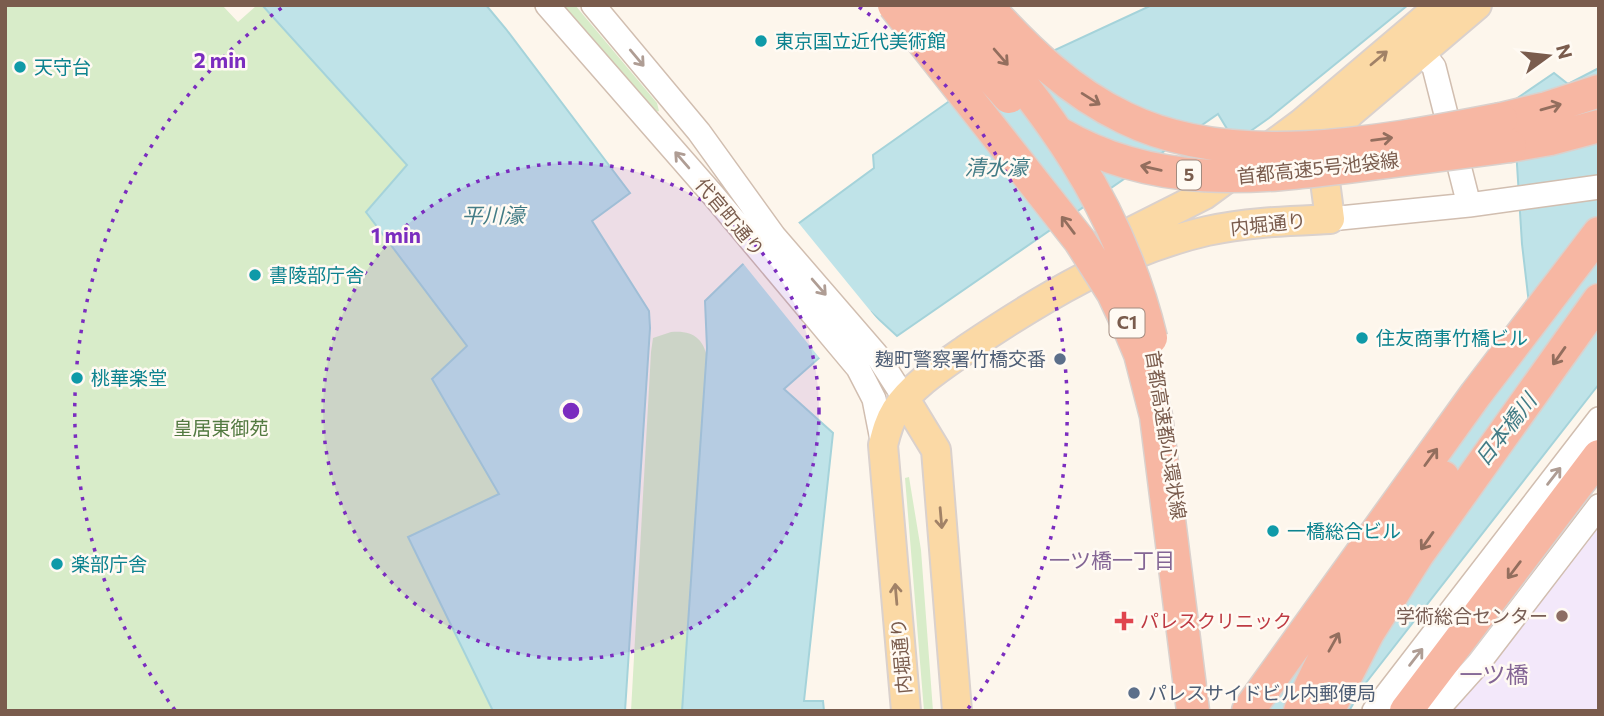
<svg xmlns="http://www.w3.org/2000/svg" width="1604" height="716" viewBox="0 0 1604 716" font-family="Commissioner,'Noto Sans JP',sans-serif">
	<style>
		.education { fill: #f3e8fa }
		.green { fill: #d8ecc9 }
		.water { fill: #bfe3e8; stroke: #a5d3da; stroke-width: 2 }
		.pier { fill: #fdf6ec }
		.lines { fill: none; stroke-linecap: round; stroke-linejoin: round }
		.minor-casing { stroke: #d1beb0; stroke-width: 26 }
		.major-casing { stroke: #dad1cd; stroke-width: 32 }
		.highway-casing { stroke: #dad1cd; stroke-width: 35 }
		.minor { stroke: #fff; stroke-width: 23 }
		.major { stroke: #fbd9a5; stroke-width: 28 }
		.highway { stroke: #f7b7a3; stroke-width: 32 }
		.highway-bridge-casing { stroke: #dad1cd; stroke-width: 35; stroke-linecap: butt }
		.highway-bridge { stroke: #f7b7a3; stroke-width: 32 }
		.oneway { stroke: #936e5e }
		.oneway2 { stroke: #af9d94 }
		.oneway3 { stroke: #a18267 }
		.ring { fill: none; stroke: #7b2cbf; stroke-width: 3.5; stroke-dasharray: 3.5 7 }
		.culture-dot { fill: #0f9aa8; stroke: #fffaf3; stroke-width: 2.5 }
		.service-dot { fill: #5c6f8a; stroke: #fffaf3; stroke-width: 2.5 }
		.education-dot { fill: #8d6e63; stroke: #fffaf3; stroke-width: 2.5 }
		.health-dot { fill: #e0444e; stroke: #fffaf3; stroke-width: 2.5 }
		.labels { text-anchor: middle; stroke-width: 5; stroke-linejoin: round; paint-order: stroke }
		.shield { fill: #fffaf3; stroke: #a28b7f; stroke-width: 2 }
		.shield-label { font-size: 18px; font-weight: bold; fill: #7a5c4d }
		.culture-label { font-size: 19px; fill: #0d838f; stroke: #fffaf3; text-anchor: start }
		.street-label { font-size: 19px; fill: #7a5c4d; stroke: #fffaf3 }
		.service-label { font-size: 19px; fill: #4e5e75; stroke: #fffaf3; text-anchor: end }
		.park-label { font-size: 19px; fill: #537a41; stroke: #fffaf3 }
		.education-label { font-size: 19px; fill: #785e54; stroke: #fffaf3; text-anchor: end }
		.health-label { font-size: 19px; fill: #be3a42; stroke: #fffaf3; text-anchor: start }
		.water-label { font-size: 21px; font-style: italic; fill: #437c86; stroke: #fffaf3 }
		.neighbourhood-label { font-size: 21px; fill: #846695; stroke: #fffaf3 }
		.quarter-label { font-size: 23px; fill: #846695; stroke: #fffaf3 }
		.centre { fill: #7b2cbf; stroke: #fffaf3; stroke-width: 3.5 }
		.ring-label { font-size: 21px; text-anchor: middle; font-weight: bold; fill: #7b2cbf; stroke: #fffaf3; stroke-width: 5; stroke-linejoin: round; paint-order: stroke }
	</style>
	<rect width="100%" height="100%" fill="#fdf6ec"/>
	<!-- education -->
	<path class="education" d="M1599 521V711H1452Z"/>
	<!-- green -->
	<path class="green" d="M5 5H222L238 22 257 5H262L407 166 366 212 467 346 432 379 500 494 408 538 493 711H5Z
		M561 5H575L657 103 659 111 652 113Z
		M671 332C694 330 704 339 708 361L683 711H631L651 352 653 338Z
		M909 477 921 550 933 711H924L905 478Z"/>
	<!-- water -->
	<path class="water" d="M262 5H486L506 29 630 193 592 221 649 311 650 328 625 711H493L408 537 499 494 432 379 467 346 366 212 407 165Z
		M1152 5H1408L1269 118 1235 142 1218 114 897 336 871 312 784 389 833 433 804 701H823L824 711H682L707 348 705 301 742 265 874 168 873 155 958 95Z
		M1599 68V384L1365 684 1349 711H1236L1529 304 1522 244 1513 101 1554 73 1568 84Z"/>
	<!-- pier -->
	<path class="pier" d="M797 221 886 330 871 316 822 361 742 262Z"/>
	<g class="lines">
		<!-- minor casing -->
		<g class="minor-casing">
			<path id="minor" d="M547 5 713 195 858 368 874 399 883 445
				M593 5 699 132 774 236 876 354 905 399
				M1422 52 1434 67 1469 205
				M1330 219 1469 205 1599 187
				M1374 711 1599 419
				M1436 711 1478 664 1599 506"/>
		</g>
		<!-- major casing -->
		<g class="major-casing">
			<path id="major" d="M1097 249 1204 195 1302 123 1441 5
				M905 399 936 450 957 711
				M906 711 883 445C886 433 889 421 896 410 912 385 944 365 968 348 1042 298 1120 251 1207 231 1248 222 1289 221 1330 219L1322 159 1330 134 1351 112 1477 5"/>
		</g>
		<!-- highway casing -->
		<g class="highway-casing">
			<path id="highway" d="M1501 119 1547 108 1599 91
				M1510 146 1550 139 1599 126
				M1248 711 1476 394 1599 233
				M1300 711C1334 626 1390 551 1443 477
				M1328 711 1368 633 1418 554 1599 300
				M1406 711 1599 456"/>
		</g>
		<!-- minor -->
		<use href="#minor" class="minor"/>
		<!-- major -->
		<use href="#major" class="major"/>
		<!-- highway -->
		<use href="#highway" class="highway"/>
		<!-- highway-bridge casing -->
		<g class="highway-bridge-casing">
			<path id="highway-bridge" d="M894 5 1080 241 1113 293 1127 323 1140 354 1156 416 1193 711
				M927 5 1009 97
				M956 5C1047 110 1118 201 1151 338
				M986 5C1027 50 1070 92 1125 118 1235 172 1386 141 1501 119
				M1059 133C1154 189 1253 179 1356 166 1408 159 1459 153 1510 146"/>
		</g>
		<!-- highway-bridge -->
		<use href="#highway-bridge" class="highway-bridge"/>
	</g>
	<!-- one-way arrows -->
	<defs><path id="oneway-shaft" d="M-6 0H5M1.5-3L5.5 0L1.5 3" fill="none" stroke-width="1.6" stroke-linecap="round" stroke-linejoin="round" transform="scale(1.75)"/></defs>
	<g class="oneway">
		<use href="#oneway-shaft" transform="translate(1001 57) rotate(49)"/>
		<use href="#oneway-shaft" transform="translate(1091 99) rotate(32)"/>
		<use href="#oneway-shaft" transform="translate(1551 107) rotate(-16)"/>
		<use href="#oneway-shaft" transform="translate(1382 139) rotate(-7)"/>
		<use href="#oneway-shaft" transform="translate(1151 168) rotate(-167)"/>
		<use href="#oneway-shaft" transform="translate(1068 225) rotate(-127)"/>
		<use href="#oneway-shaft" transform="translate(1559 356) rotate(125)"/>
		<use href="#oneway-shaft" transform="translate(1431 457) rotate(-54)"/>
		<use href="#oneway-shaft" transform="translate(1427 541) rotate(125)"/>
		<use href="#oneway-shaft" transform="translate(1514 570) rotate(127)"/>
		<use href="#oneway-shaft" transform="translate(1334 642) rotate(-61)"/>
	</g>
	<g class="oneway2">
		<use href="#oneway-shaft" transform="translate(637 58) rotate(50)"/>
		<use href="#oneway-shaft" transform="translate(682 160) rotate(-131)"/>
		<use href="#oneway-shaft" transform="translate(819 287) rotate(49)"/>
		<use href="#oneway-shaft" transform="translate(1554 476) rotate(-52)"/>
		<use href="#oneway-shaft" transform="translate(1416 657) rotate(-52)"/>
	</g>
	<g class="oneway3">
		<use href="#oneway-shaft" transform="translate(1379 58) rotate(-40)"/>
		<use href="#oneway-shaft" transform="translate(941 518) rotate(85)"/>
		<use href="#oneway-shaft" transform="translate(896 594) rotate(-95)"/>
	</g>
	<!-- distance rings -->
	<circle cx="571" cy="411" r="248" fill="#7b2cbf" fill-opacity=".12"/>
	<g class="ring">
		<circle cx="571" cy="411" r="248"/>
		<path d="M175 710A496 496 0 0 1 283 7M859 7A496 496 0 0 1 967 710"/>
	</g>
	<!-- markers -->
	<g class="culture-dot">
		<circle cx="761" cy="41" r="7"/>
		<circle cx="20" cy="67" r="7"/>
		<circle cx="255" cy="275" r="7"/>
		<circle cx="1362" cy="338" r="7"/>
		<circle cx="77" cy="378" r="7"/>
		<circle cx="1273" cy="531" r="7"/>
		<circle cx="57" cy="564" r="7"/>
	</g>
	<g class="service-dot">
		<circle cx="1060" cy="359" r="7"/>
		<circle cx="1134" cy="693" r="7"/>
	</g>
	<circle class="education-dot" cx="1562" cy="616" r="7"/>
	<path class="health-dot" d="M1120.5 610.5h7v7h7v7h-7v7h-7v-7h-7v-7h7z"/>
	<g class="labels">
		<!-- shield labels -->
		<g class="shield">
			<rect x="1177" y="160.5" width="24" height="29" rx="5"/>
			<rect x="1109.5" y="308.5" width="35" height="29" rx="5"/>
		</g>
		<g class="shield-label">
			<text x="1189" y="181">5</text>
			<text x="1127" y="329">C1</text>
		</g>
		<!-- culture labels -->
		<g class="culture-label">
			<text x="775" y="48">東京国立近代美術館</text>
			<text x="34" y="74">天守台</text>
			<text x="269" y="282">書陵部庁舎</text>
			<text x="1376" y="345">住友商事竹橋ビル</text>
			<text x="91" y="385">桃華楽堂</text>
			<text x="1287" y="538">一橋総合ビル</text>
			<text x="71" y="571">楽部庁舎</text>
		</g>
		<!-- street labels -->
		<g class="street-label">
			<text transform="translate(1318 168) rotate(-6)" y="7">首都高速5号池袋線</text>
			<text transform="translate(730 217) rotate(50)" y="7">代官町通り</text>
			<text transform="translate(1268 224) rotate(-6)" y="7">内堀通り</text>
			<text transform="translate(1166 435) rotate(81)" y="7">首都高速都心環状線</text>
			<text transform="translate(901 656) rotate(-95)" y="7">内堀通り</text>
		</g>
		<!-- service labels -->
		<g class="service-label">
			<text x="1046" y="366">麹町警察署竹橋交番</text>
			<text x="1148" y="700" text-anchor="start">パレスサイドビル内郵便局</text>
		</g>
		<!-- park labels -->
		<g class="park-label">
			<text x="221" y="435">皇居東御苑</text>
		</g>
		<!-- education labels -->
		<g class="education-label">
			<text x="1548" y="623">学術総合センター</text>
		</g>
		<!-- health labels -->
		<g class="health-label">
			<text x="1140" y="628">パレスクリニック</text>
		</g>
		<!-- water labels -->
		<g class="water-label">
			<text x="996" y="175">清水濠</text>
			<text x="493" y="223">平川濠</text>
			<text transform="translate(1506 430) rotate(-52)" y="7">日本橋川</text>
		</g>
		<!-- neighbourhood labels -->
		<g class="neighbourhood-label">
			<text x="1112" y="568">一ツ橋一丁目</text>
		</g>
		<!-- quarter labels -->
		<g class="quarter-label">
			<text x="1494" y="683">一ツ橋</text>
		</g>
	</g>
	<circle cx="571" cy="411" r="10" class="centre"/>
	<g class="ring-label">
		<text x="220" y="68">2 min</text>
		<text x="396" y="243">1 min</text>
	</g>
	<!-- border -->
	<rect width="1604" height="716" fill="none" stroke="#7a5c4d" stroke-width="14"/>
	<!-- north arrow -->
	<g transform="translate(1548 56) rotate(75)" stroke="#fffaf3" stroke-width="5" paint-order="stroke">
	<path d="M0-5L12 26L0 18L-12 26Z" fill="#7a5c4d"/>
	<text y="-10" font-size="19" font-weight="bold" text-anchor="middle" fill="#7a5c4d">N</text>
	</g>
</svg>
